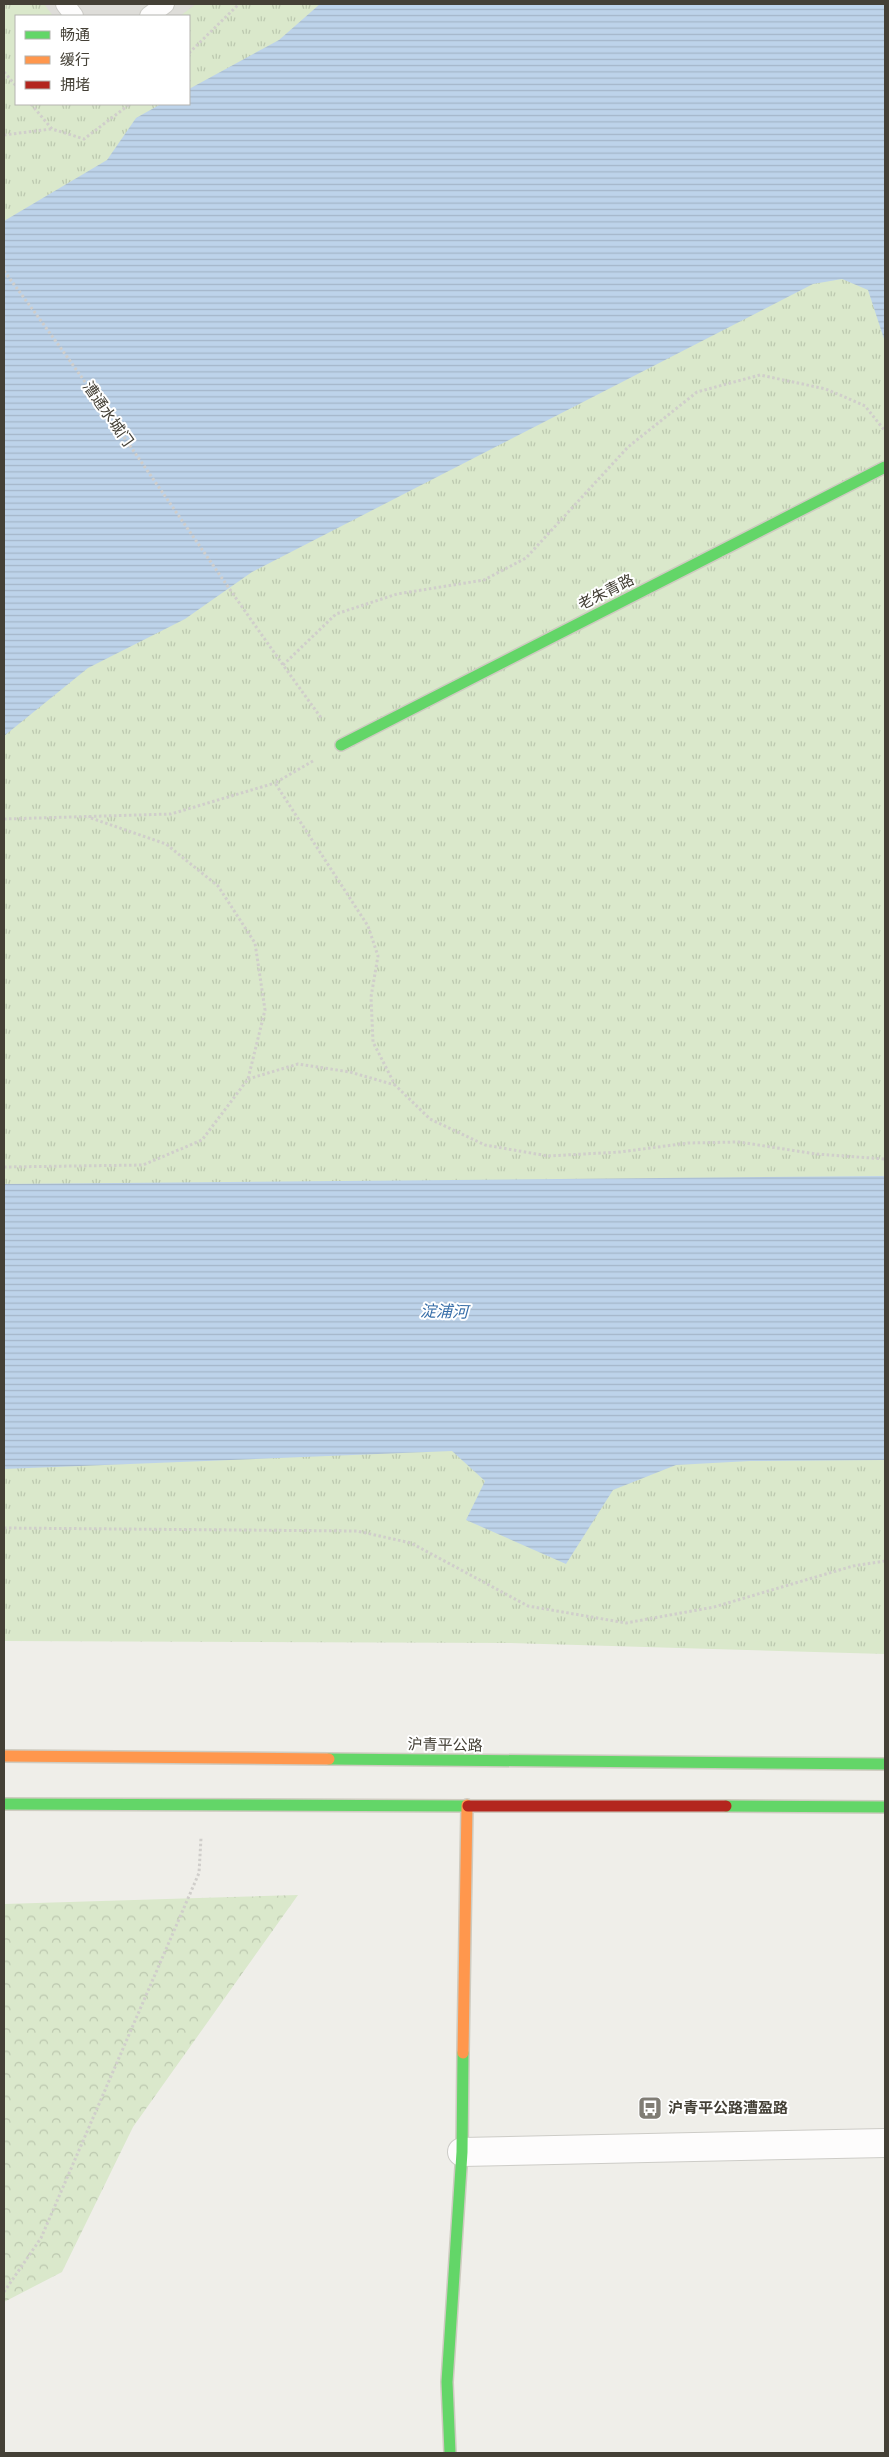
<svg xmlns="http://www.w3.org/2000/svg" width="889" height="2457" viewBox="0 0 889 2457" font-family="Commissioner,'Noto Sans SC',sans-serif">
	<style>
		.grass { fill: url(#grass-tufts); fill-rule: evenodd }
		.forest { fill: url(#forest-crowns) }
		.parking { fill: #deddd9 }
		.water { fill: url(#water-rules) }
		.lines { fill: none; stroke-linecap: round; stroke-linejoin: round }
		.lane-casing { stroke: #cdccc7; stroke-width: 20 }
		.street-casing { stroke: #cdccc7; stroke-width: 30 }
		.fast-casing { stroke: #cecbc0; stroke-width: 14 }
		.slow-casing { stroke: #cecbc0; stroke-width: 14 }
		.jam-casing { stroke: #cecbc0; stroke-width: 14 }
		.path { stroke: #d0cecb; stroke-width: 3; stroke-dasharray: 2.5 2.5; stroke-linecap: butt }
		.lane { stroke: #fdfcfc; stroke-width: 18 }
		.street { stroke: #fdfcfc; stroke-width: 28 }
		.fast { stroke: #63d668; stroke-width: 11 }
		.slow { stroke: #ff974d; stroke-width: 11 }
		.jam { stroke: #b3261e; stroke-width: 11 }
		.labels { text-anchor: middle; stroke-width: 4; stroke-linejoin: round; paint-order: stroke }
		.street-label { font-size: 15px; fill: #444036; stroke: #fff }
		.poi-label { font-size: 15px; font-weight: bold; fill: #444036; stroke: #fff; text-anchor: start }
		.water-label { font-size: 16px; font-style: italic; fill: #376ea8; stroke: #fff }
	</style>
	<defs>
		<pattern id="grass-tufts" width="24" height="20" patternUnits="userSpaceOnUse" patternTransform="scale(1.25)"><rect width="24" height="20" fill="#dae8cb"/><path d="M3 7l-1-3M5 7V3M7 7l1-3M15 17l-1-3M17 17v-4M19 17l1-3" fill="none" stroke="#bcc8af"/></pattern>
		<pattern id="forest-crowns" width="20" height="18" patternUnits="userSpaceOnUse" patternTransform="scale(1.25)"><rect width="20" height="18" fill="#dae8cb"/><path d="M2 6a3 3 0 1 1 6 0M12 15a3 3 0 1 1 6 0" fill="none" stroke="#bcc8af"/></pattern>
		<pattern id="water-rules" width="6" height="5" patternUnits="userSpaceOnUse" patternTransform="scale(1.25)"><rect width="6" height="5" fill="#bdd3ea"/><path d="M0 2.5h6" fill="none" stroke="#a4b6c9"/></pattern>
	</defs>
	<rect width="100%" height="100%" fill="#efeee9"/>
	<!-- grass -->
	<path class="grass" d="M4 4H885V1654L510 1643 4 1641ZM16 16H189V104H16Z"/>
	<!-- forest -->
	<path class="forest" d="M298 1895 133 2127 62 2272 4 2302V1904Z"/>
	<!-- parking -->
	<path class="parking" d="M44 4H196L180 16H53Z"/>
	<!-- water -->
	<path class="water" d="M320 4H885V342L868 290 842 279 813 284 252 572 185 619 88 668 4 736V221L107 160 136 118 161 104H189V89L279 40Z
		M885 1176V1460L750 1461 676 1465 613 1490 566 1564 466 1520 485 1481 452 1451 4 1469V1184Z"/>
	<g class="lines">
		<!-- lane casing -->
		<g class="lane-casing">
			<path id="lane" d="M65 4 74 16
				M149 16 165 4"/>
		</g>
		<!-- street casing -->
		<g class="street-casing">
			<path id="street" d="M462 2152 885 2143"/>
		</g>
		<!-- fast casing -->
		<g class="fast-casing">
			<path id="fast" d="M341 745 885 467
				M329 1759 885 1764
				M4 1804 468 1806
				M726 1806 885 1807
				M450 2453 447 2382 462 2152 463 2053"/>
		</g>
		<!-- slow casing -->
		<g class="slow-casing">
			<path id="slow" d="M4 1756 329 1759
				M463 2053 467 1805"/>
		</g>
		<!-- jam casing -->
		<g class="jam-casing">
			<path id="jam" d="M468 1806H726"/>
		</g>
		<!-- path -->
		<path class="path" d="M189 53 239 4
			M4 72 16 86
			M31 104 52 129 84 139 130 104
			M4 135 51 129
			M4 271C114 417 214 571 322 719
			M283 665 336 614 397 594 484 580 526 558 628 447 697 392 760 375 826 389 865 406 885 431
			M313 761 275 783 368 926 378 956 371 997 373 1042 395 1085 430 1119 485 1145 548 1156 620 1152 688 1143 739 1142 816 1154 885 1159
			M4 819 171 814 275 783
			M248 1079 298 1064 350 1072 395 1085
			M4 1167 143 1165 202 1140 248 1079 265 1010 255 943 218 886 166 844 88 817
			M4 1528 357 1531 411 1543 528 1606 626 1623 714 1607 853 1566 885 1561
			M4 2292 41 2238 199 1873 201 1838"/>
		<!-- lane -->
		<use href="#lane" class="lane"/>
		<!-- street -->
		<use href="#street" class="street"/>
		<!-- fast -->
		<use href="#fast" class="fast"/>
		<!-- slow -->
		<use href="#slow" class="slow"/>
		<!-- jam -->
		<use href="#jam" class="jam"/>
	</g>
	<!-- icons -->
	<defs>
		<g id="bus-square" transform="scale(1.25)"><rect x="-9" y="-9" width="18" height="18" rx="4" fill="#807d75" stroke="#fff"/><path d="M-5-6H5V4H4V6H2V4H-2V6H-4V4H-5ZM-3.5-4V0h7V-4ZM-3.5 1.2v1.5H-2V1.2ZM2 1.2v1.5H3.5V1.2Z" fill="#fff"/></g>
	</defs>
	<g fill-rule="evenodd">
		<use href="#bus-square" x="650" y="2108"/>
	</g>
	<g class="labels">
		<!-- street labels -->
		<g class="street-label">
			<text transform="translate(108 414) rotate(55)" y="5">漕通水城门</text>
			<text transform="translate(606 592) rotate(-27)" y="5">老朱青路</text>
			<text transform="translate(445 1745) rotate(1)" y="5">沪青平公路</text>
		</g>
		<!-- poi labels -->
		<g class="poi-label">
			<text x="668" y="2113">沪青平公路漕盈路</text>
		</g>
		<!-- water labels -->
		<g class="water-label">
			<text transform="translate(444 1311) rotate(1)" y="6">淀浦河</text>
		</g>
	</g>
	<!-- border -->
	<rect width="889" height="2457" fill="none" stroke="#444036" stroke-width="10"/>
	<!-- legend -->
	<rect x="15" y="15" width="175" height="90" fill="#ffffff" stroke="#b4b3af"/>
	<rect x="25" y="31" width="25" height="8" fill="#63d668" stroke="#b4b3af"/>
	<text x="60" y="40" font-size="15" fill="#444036">畅通</text>
	<rect x="25" y="56" width="25" height="8" fill="#ff974d" stroke="#b4b3af"/>
	<text x="60" y="65" font-size="15" fill="#444036">缓行</text>
	<rect x="25" y="81" width="25" height="8" fill="#b3261e" stroke="#b4b3af"/>
	<text x="60" y="90" font-size="15" fill="#444036">拥堵</text>
</svg>
